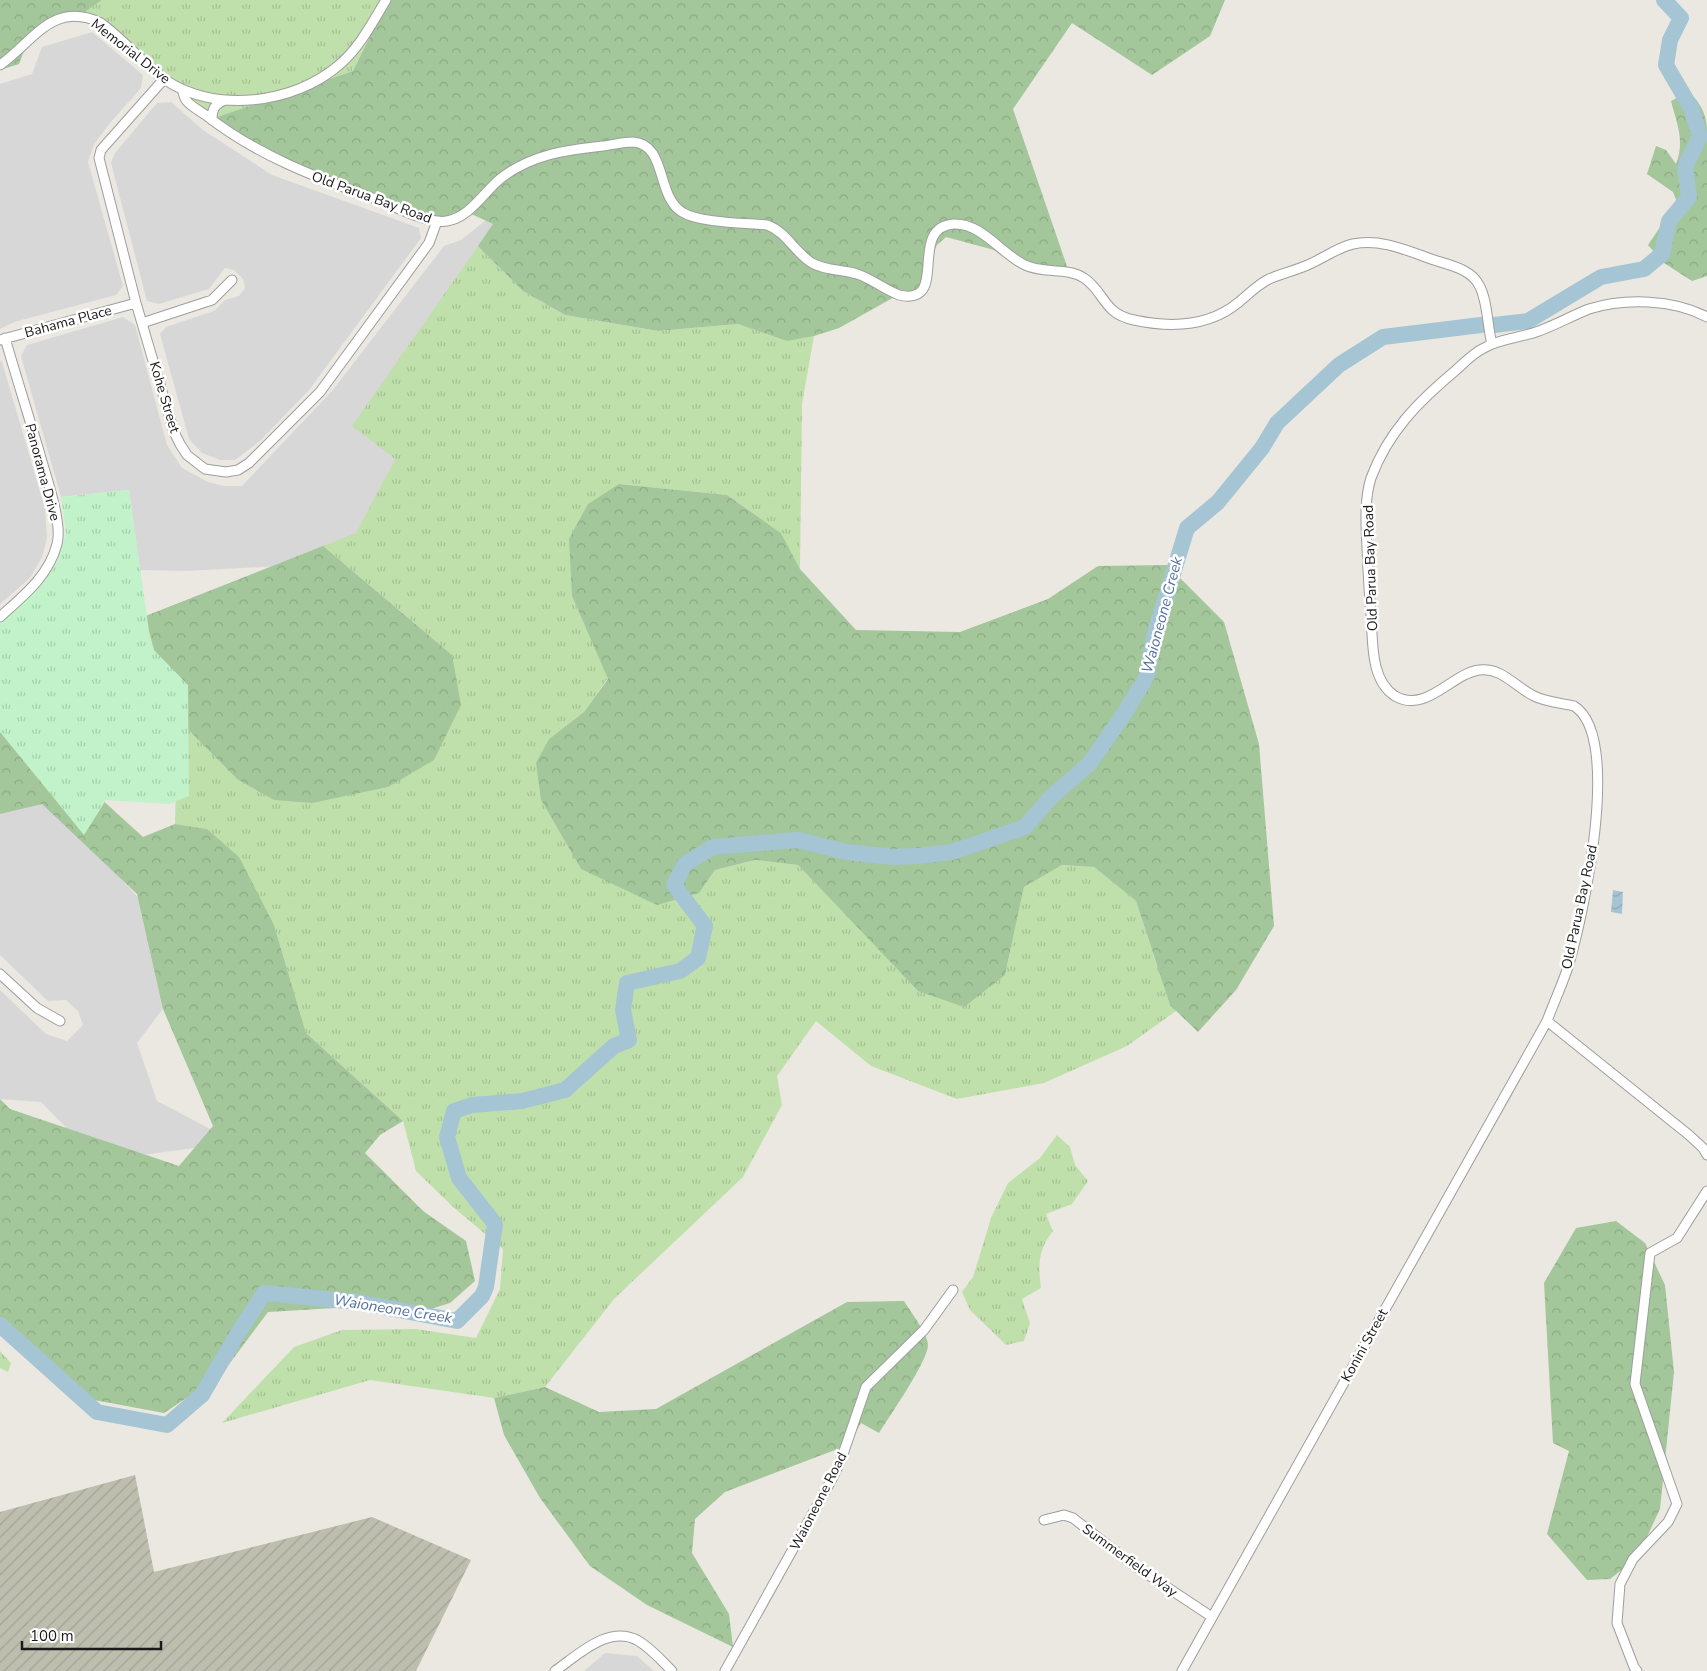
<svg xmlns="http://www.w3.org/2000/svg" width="1707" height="1671" viewBox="0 0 1707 1671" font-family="'Nunito Sans',sans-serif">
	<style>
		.residential { fill: #d8d7d7 }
		.construction { fill: url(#construction-furrows) }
		.grass { fill: url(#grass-tufts) }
		.forest { fill: url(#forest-crowns) }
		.park { fill: url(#park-tufts) }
		.water { fill: url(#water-waves) }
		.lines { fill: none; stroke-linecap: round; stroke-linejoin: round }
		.river { stroke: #a6c5d4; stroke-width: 16 }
		.minor-casing { stroke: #9e9e9e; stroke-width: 11 }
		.minor { stroke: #fff; stroke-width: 9 }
		.labels { text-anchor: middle; stroke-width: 5; stroke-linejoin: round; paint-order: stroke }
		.street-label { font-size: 14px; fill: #1a1a1a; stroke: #fff }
		.water-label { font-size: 15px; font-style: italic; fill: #53719e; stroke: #fff }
	</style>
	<defs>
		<pattern id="construction-furrows" width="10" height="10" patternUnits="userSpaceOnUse" patternTransform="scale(1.25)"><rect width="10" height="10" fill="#bdbeae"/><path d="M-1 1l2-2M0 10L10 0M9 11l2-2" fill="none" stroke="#a2a395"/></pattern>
		<pattern id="grass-tufts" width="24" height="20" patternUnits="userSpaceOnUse" patternTransform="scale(1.25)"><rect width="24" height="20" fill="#c0e0ab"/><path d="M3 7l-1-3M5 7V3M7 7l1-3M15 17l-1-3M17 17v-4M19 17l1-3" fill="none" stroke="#a4c093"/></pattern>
		<pattern id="forest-crowns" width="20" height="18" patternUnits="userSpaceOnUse" patternTransform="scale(1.25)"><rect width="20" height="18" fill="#a3c69a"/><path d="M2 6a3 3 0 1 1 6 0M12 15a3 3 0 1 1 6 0" fill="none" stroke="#8caa84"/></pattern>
		<pattern id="park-tufts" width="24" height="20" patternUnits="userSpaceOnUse" patternTransform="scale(1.25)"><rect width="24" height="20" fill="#c1f2c9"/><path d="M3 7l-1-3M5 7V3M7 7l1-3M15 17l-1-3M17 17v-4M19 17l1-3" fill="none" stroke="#a5cfac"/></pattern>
		<pattern id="water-waves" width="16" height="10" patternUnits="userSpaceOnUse" patternTransform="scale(1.25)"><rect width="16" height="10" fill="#a6c5d4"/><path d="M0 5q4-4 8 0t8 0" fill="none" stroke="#8ea9b5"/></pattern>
	</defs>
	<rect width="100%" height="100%" fill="#ebe8e1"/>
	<!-- residential -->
	<path class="residential" d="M92 32 143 75 141 88 110 123 94 144 88 162 123 286 116 295 14 322 0 329V84L32 74 42 47Z
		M171 102 203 130 272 175 419 228 421 238 309 390 260 441 235 460H220L202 453 189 439 160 334 166 327 214 311 225 300 239 296 245 288 243 279 234 270 225 268 209 289 159 304 147 301 111 163 115 153 157 103Z
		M544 174 374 561 187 571 140 570 129 490 61 497 21 356 27 345 123 317 135 325 167 445 182 468 208 482 224 486H242L332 391 444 246 461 240Z
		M0 361 2 362 45 509 47 538 42 557 30 578 0 604Z
		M0 743 166 929 168 1002 137 1043 157 1101 216 1132 201 1147 99 1161 41 1102 0 1099V990L46 1034 67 1041 83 1025 78 1011 66 1000 48 1001 0 955Z
		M605 1653 637 1656 654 1671H584Z"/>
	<!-- construction -->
	<path class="construction" d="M135 1475 154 1572 372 1517 471 1560 416 1671H0V1512Z"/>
	<!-- grass -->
	<path class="grass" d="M102 0H388L353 71 211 119 164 77 85 12Z
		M478 246 523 291 565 315 658 331 738 324 787 340 814 336 802 404 800 569 781 533 727 495 619 484 572 596 608 678 584 712 549 739 541 800 581 869 699 893 715 870 755 860 798 865 918 991 1005 975 1024 887 1062 865 1094 867 1136 901 1156 963 1176 1011 1127 1046 1044 1083 957 1099 871 1066 816 1021 777 1076 782 1105 743 1177 614 1299 545 1387 494 1398 370 1380 222 1423 294 1347 342 1330 416 1329 476 1338 500 1289 503 1249 452 1206 416 1171 403 1121 306 1033 274 925 207 829 175 824 177 741 187 728 237 779 452 655 323 546 356 533 395 459 352 426Z
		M1057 1135 1070 1147 1075 1165 1088 1181 1072 1204 1046 1214 1053 1231C1038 1249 1038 1266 1041 1288L1022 1299 1030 1323 1024 1341 1006 1345 970 1310 962 1292 973 1277 991 1218 1008 1183 1040 1158Z
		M0 1351 11 1363 8 1372 0 1368Z"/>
	<!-- forest -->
	<path class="forest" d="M0 0H102L85 12 32 30 19 64 0 70Z
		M388 0H1225L1210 36 1152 75 1072 23 1013 109 1071 278 1022 263 994 250 946 237 937 245 926 266 922 283 908 300 898 295 839 328 814 336 787 341 738 324 658 331 565 315 523 291 478 246 493 224 467 212 440 221 290 165 211 119 353 71Z
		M1689 92C1700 103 1705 111 1707 127V276L1692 281 1664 263 1648 245 1677 202 1673 192 1647 174 1656 146 1666 150 1676 164C1685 141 1677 124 1671 101Z
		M619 484 727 495 781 533 800 569 856 630 960 632 1048 599 1098 566 1167 565 1224 622 1259 744 1274 926 1236 990 1198 1032 1170 1005 1136 901 1094 867 1062 865 1024 887 1005 975 964 1007 918 991 798 865 755 860 715 870 699 893 657 905 581 869 541 800 536 763 549 739 584 712 608 679 572 596 569 539 588 504Z
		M323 546 452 655 461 705 434 760 388 787 312 803 274 800 237 779 169 710 143 617Z
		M0 707 143 837 175 824 207 829 239 857 274 925 306 1033 403 1121 380 1135 365 1153 423 1211 466 1241 475 1281 450 1303 411 1315 352 1307 268 1312 221 1375 164 1413 94 1400 5 1332 0 1322V1099L10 1109 179 1166 213 1126 163 1009 137 894 42 804 0 814Z
		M1616 1221 1645 1243 1665 1285 1674 1372 1660 1509 1637 1558 1610 1579 1587 1580 1547 1534 1569 1451 1553 1443 1544 1283 1576 1228Z
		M904 1301C910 1311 928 1334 928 1345 928 1361 889 1417 879 1433L861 1423 848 1445 725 1492 695 1519 692 1553 729 1614 733 1647 647 1605 590 1566 540 1498 504 1435 494 1398 545 1387 599 1412 656 1409 847 1302Z"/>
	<!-- park -->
	<path class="park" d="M129 490 149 631 154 650 188 685 189 796 169 804 106 800 84 835 0 732V622L40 584 55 566 66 533 61 497Z"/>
	<!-- water -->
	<path class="water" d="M1613 890 1623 892 1622 914 1611 912Z"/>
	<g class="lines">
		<!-- river -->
		<path class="river" d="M1494 325 1528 321 1601 277 1644 269 1662 254 1669 221 1689 197 1685 167 1700 136 1691 108 1666 65 1670 40 1681 18 1664 0
			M0 1325 97 1412 167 1425 202 1395 235 1338 264 1293 357 1302 457 1321 482 1296 486 1287 495 1224 459 1178 447 1137 454 1111 472 1105 522 1101 565 1090 614 1046 629 1040 623 1010 627 983 680 971 698 958 705 926 674 885 685 864 713 847 798 840 846 852 893 857 917 856 952 852 1025 827 1050 798 1089 764 1124 714 1147 676 1154 636 1187 528 1218 502 1262 448 1277 423 1339 365 1383 337 1481 325"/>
		<!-- minor casing -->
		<g class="minor-casing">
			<path id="minor" d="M0 65C34 41 53 0 101 23 124 40 142 62 164 79 214 114 294 104 339 65 360 47 372 23 386 0
				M164 79 101 150 99 158 136 303 174 432 180 444 187 455 205 469 226 472 238 470 249 463 320 392 429 243 437 221
				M182 89C183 92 184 97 186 100 190 106 200 111 207 116 259 157 321 179 383 202 400 209 429 224 447 221 470 217 483 193 500 179 530 155 565 150 603 146 612 145 623 142 633 142 667 144 656 196 682 212 699 223 746 223 767 225 787 232 794 252 812 263 826 271 841 269 857 274 872 279 884 289 899 295 951 307 906 227 954 224 982 223 1001 254 1025 265 1043 274 1067 267 1084 278 1105 292 1103 314 1134 320 1171 328 1209 327 1239 302 1249 294 1257 285 1269 279 1283 273 1298 270 1312 263 1325 257 1339 247 1353 244 1381 238 1408 251 1434 260 1449 265 1471 269 1479 285 1488 301 1487 326 1492 344
				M212 120C212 109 214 105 225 100
				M142 323 212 300 232 280
				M0 340 136 303
				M0 617C23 596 49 576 57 544 63 522 45 474 39 451 28 414 16 376 5 338
				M0 974 37 1008 60 1021
				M1547 1021 1689 1135 1703 1148 1707 1155
				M1044 1520 1064 1515 1073 1518 1132 1564 1212 1617
				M555 1671C578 1655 608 1625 637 1640 651 1648 661 1660 672 1671
				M725 1671 832 1479 841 1460 866 1387 924 1330 953 1290
				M1182 1671 1547 1021C1554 1002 1563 983 1569 964 1583 916 1623 736 1574 706 1561 703 1546 702 1534 696 1515 687 1502 667 1479 670 1451 674 1426 714 1395 696 1370 680 1373 641 1371 615 1369 593 1368 571 1367 548 1366 526 1364 500 1371 478 1388 432 1418 402 1455 371 1464 363 1473 353 1484 348 1499 339 1519 338 1536 332 1554 326 1571 316 1589 309 1625 298 1673 299 1707 317
				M1637 1671 1634 1667 1617 1623 1620 1584 1633 1559 1668 1522 1677 1504 1635 1384 1650 1253 1677 1238 1707 1191"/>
		</g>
		<!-- minor -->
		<use href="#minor" class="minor"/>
	</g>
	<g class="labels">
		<!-- street labels -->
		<g class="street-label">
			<text transform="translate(131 51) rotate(38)" y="5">Memorial Drive</text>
			<text transform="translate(372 197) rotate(20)" y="5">Old Parua Bay Road</text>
			<text transform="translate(68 321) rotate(-15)" y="5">Bahama Place</text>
			<text transform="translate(165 397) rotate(73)" y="5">Kohe Street</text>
			<text transform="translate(43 472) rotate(75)" y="5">Panorama Drive</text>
			<text transform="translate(1370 568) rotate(-92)" y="5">Old Parua Bay Road</text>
			<text transform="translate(1579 907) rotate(-78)" y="5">Old Parua Bay Road</text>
			<text transform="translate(1364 1345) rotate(-61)" y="5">Konini Street</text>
			<text transform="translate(818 1501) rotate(-63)" y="5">Waioneone Road</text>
			<text transform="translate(1130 1560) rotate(36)" y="5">Summerfield Way</text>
		</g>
		<!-- water labels -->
		<g class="water-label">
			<text transform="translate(1162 615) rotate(-75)" y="5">Waioneone Creek</text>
			<text transform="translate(393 1309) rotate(9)" y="5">Waioneone Creek</text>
		</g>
	</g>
	<!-- scale -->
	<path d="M22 1641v8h139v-8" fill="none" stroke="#1a1a1a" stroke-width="2.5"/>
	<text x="30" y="1641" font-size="15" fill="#1a1a1a" stroke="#ffffff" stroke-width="4" paint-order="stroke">100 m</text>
</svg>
